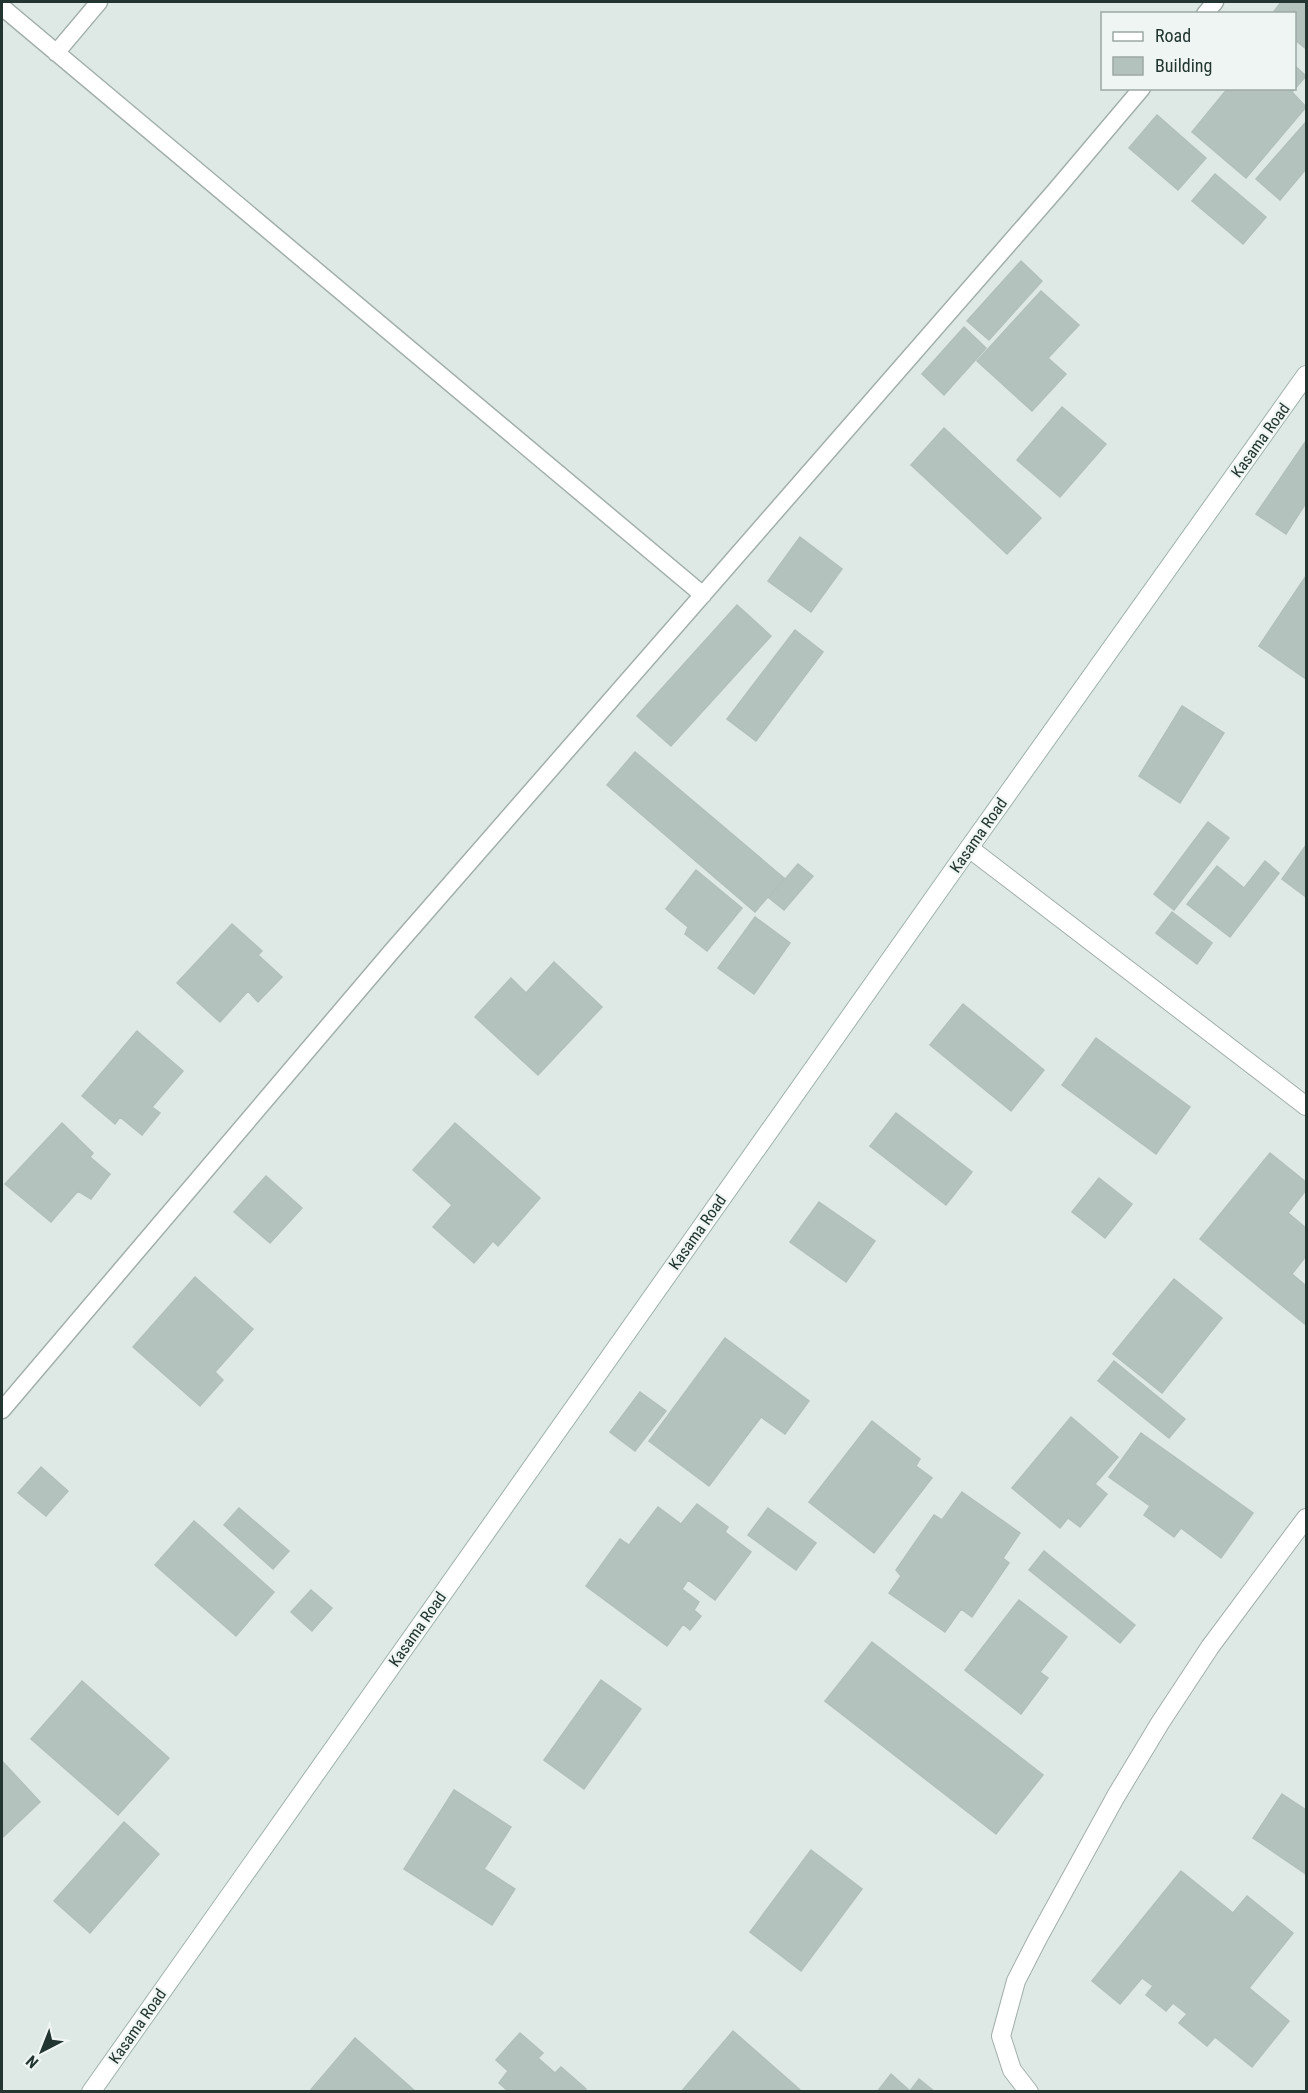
<svg xmlns="http://www.w3.org/2000/svg" width="1308" height="2093" viewBox="0 0 1308 2093" font-family="'Roboto Condensed',sans-serif">
	<style>
		.building { fill: #b4c2bd; stroke: #b2c0bb; stroke-width: 1.5 }
		.lines { fill: none; stroke-linecap: round; stroke-linejoin: round }
		.lane-casing { stroke: #a2afab; stroke-width: 19 }
		.street-casing { stroke: #a2afab; stroke-width: 20 }
		.secondary-casing { stroke: #9fb2ac; stroke-width: 20 }
		.lane { stroke: #fff; stroke-width: 16 }
		.street { stroke: #fff; stroke-width: 18 }
		.secondary { stroke: #fff; stroke-width: 18 }
		.labels { text-anchor: middle; stroke-width: 4.5; stroke-linejoin: round; paint-order: stroke }
		.street-label { font-size: 16px; fill: #223531; stroke: #eef5f2 }
	</style>
	<rect width="100%" height="100%" fill="#dee8e4"/>
	<!-- building -->
	<path class="building" d="M1281 2H1306V49L1294 39V14H1272Z
		M1294 65 1306 76 1292 92 1306 107 1246 178 1192 132 1228 88H1294Z
		M1157 115 1206 158 1178 190 1129 148Z
		M1305 123 1306 124V169L1280 200 1256 179Z
		M1215 174 1266 217 1243 244 1192 201Z
		M1021 261 1042 281 989 340 967 321Z
		M1041 291 1079 325 1048 358 1066 374 1032 411 977 361Z
		M964 327 986 348 944 395 922 374Z
		M1062 407 1106 444 1060 497 1017 460Z
		M944 428 1041 518 1007 554 911 465Z
		M1306 441V503L1286 534 1256 514Z
		M800 537 842 569 811 612 768 581Z
		M1306 576V679L1259 646Z
		M737 605 771 636 671 746 637 716Z
		M795 630 823 652 756 741 727 719Z
		M1182 706 1224 733 1180 803 1139 776Z
		M635 752 784 878 755 912 607 785Z
		M1208 822 1229 838 1174 910 1154 894Z
		M1306 845V897L1282 879Z
		M1265 861 1279 873 1230 937 1187 904 1217 866 1244 888Z
		M798 864 813 876 784 910 769 898Z
		M696 870 742 908 707 951 685 934 688 927 666 909Z
		M1172 912 1212 943 1197 964 1156 933Z
		M755 917 790 943 754 994 718 968Z
		M232 924 262 951 258 955 282 977 258 1002 248 991 220 1022 177 983Z
		M554 962 602 1007 538 1075 475 1017 511 978 526 993Z
		M963 1004 1044 1070 1011 1111 930 1045Z
		M137 1031 183 1071 152 1107 160 1113 142 1135 120 1117 115 1124 82 1096Z
		M1096 1038 1190 1107 1156 1154 1062 1085Z
		M896 1113 972 1172 946 1205 870 1146Z
		M62 1123 93 1153 90 1157 110 1174 91 1199 78 1191 51 1222 5 1184Z
		M455 1123 540 1198 498 1246 493 1241 474 1263 433 1227 452 1205 413 1170Z
		M1270 1153 1306 1182V1190L1288 1213 1306 1228V1256L1292 1274 1305 1285 1306 1283V1325L1200 1239Z
		M266 1176 302 1208 270 1243 234 1212Z
		M1099 1178 1132 1204 1105 1238 1072 1212Z
		M819 1202 875 1241 846 1282 790 1242Z
		M195 1277 253 1329 215 1372 223 1380 200 1406 133 1347Z
		M1174 1279 1222 1318 1162 1393 1113 1354Z
		M725 1338 809 1401 785 1434 761 1417 709 1486 649 1441Z
		M1114 1361 1185 1419 1169 1438 1098 1381Z
		M640 1392 666 1411 635 1451 610 1432Z
		M1071 1417 1118 1457 1095 1484 1107 1494 1080 1527 1068 1518 1060 1528 1012 1488Z
		M872 1421 920 1459 916 1466 932 1478 874 1553 809 1502Z
		M1141 1433 1253 1513 1221 1558 1181 1528 1174 1537 1144 1515 1150 1506 1109 1477Z
		M41 1467 68 1491 46 1516 18 1493Z
		M962 1492 1020 1533 1003 1558 1009 1563 972 1617 961 1609 945 1632 889 1593 901 1576 896 1570 934 1515 942 1520Z
		M697 1504 728 1527 725 1532 751 1552 715 1600 688 1580 682 1589 699 1602 694 1610 701 1616 690 1630 683 1624 667 1646 586 1586 620 1539 629 1545 658 1507 681 1524Z
		M239 1508 289 1551 273 1569 224 1525Z
		M768 1508 816 1543 796 1570 748 1535Z
		M194 1521 274 1592 236 1636 155 1565Z
		M1044 1551 1135 1625 1120 1643 1029 1570Z
		M311 1590 332 1608 312 1631 291 1612Z
		M1019 1600 1067 1637 1040 1672 1048 1678 1021 1714 965 1670Z
		M872 1642 1043 1775 996 1834 825 1701Z
		M601 1680 641 1709 584 1789 544 1760Z
		M82 1681 169 1758 118 1815 31 1739Z
		M2 1761 40 1802 2 1838Z
		M454 1790 511 1827 484 1869 515 1889 492 1925 404 1869Z
		M1282 1794 1306 1810V1874L1253 1838Z
		M124 1822 159 1854 90 1933 54 1901Z
		M811 1850 862 1889 801 1971 750 1932Z
		M1181 1871 1233 1913 1247 1896 1293 1933 1249 1988 1289 2021 1252 2067 1215 2037 1207 2046 1179 2023 1187 2014 1173 2003 1166 2011 1146 1995 1153 1986 1142 1978 1120 2004 1092 1981Z
		M733 2031 800 2090 799 2092H681Z
		M520 2033 543 2053 538 2058 555 2073 561 2067 586 2089 584 2092H509L499 2083 508 2071 496 2060Z
		M355 2038 416 2092H309Z
		M891 2074 910 2091 919 2079 935 2092H877Z"/>
	<g class="lines">
		<!-- lane casing -->
		<g class="lane-casing">
			<path id="lane" d="M2 7 703 595
				M1205 14 1215 2
				M56 53 99 2
				M2 1410 392 951 1054 192 1142 88"/>
		</g>
		<!-- street casing -->
		<g class="street-casing">
			<path id="street" d="M969 848 1306 1106
				M1029 2092 1012 2070 1001 2036 1016 1981 1038 1938 1116 1796 1160 1723 1210 1647 1306 1518"/>
		</g>
		<!-- secondary casing -->
		<g class="secondary-casing">
			<path id="secondary" d="M91 2092 969 848 1306 375"/>
		</g>
		<!-- lane -->
		<use href="#lane" class="lane"/>
		<!-- street -->
		<use href="#street" class="street"/>
		<!-- secondary -->
		<use href="#secondary" class="secondary"/>
	</g>
	<g class="labels">
		<!-- street labels -->
		<g class="street-label">
			<text transform="translate(1260 440) rotate(-54)" y="6">Kasama Road</text>
			<text transform="translate(978 835) rotate(-55)" y="6">Kasama Road</text>
			<text transform="translate(697 1232) rotate(-55)" y="6">Kasama Road</text>
			<text transform="translate(417 1629) rotate(-55)" y="6">Kasama Road</text>
			<text transform="translate(137 2026) rotate(-55)" y="6">Kasama Road</text>
		</g>
	</g>
	<!-- border -->
	<rect width="1308" height="2093" fill="none" stroke="#223531" stroke-width="6"/>
	<!-- legend -->
	<rect x="1101" y="12" width="195" height="78" fill="#eef5f2" stroke="#9ca8a5" stroke-width="1.5"/>
	<rect x="1113" y="32" width="30" height="9" fill="#ffffff" stroke="#9ca8a5" stroke-width="1.5"/>
	<text x="1155" y="42" font-size="18" fill="#223531">Road</text>
	<rect x="1113" y="57" width="30" height="18" fill="#b4c2bd" stroke="#9ca8a5" stroke-width="1.5"/>
	<text x="1155" y="72" font-size="18" fill="#223531">Building</text>
	<!-- north arrow -->
	<g transform="translate(42 2051) rotate(222)" stroke="#eef5f2" stroke-width="4.5" paint-order="stroke">
	<path d="M0-4.5L10 22L0 15L-10 22Z" fill="#223531"/>
	<text y="-9" font-size="16" font-weight="bold" text-anchor="middle" fill="#223531">N</text>
	</g>
</svg>
